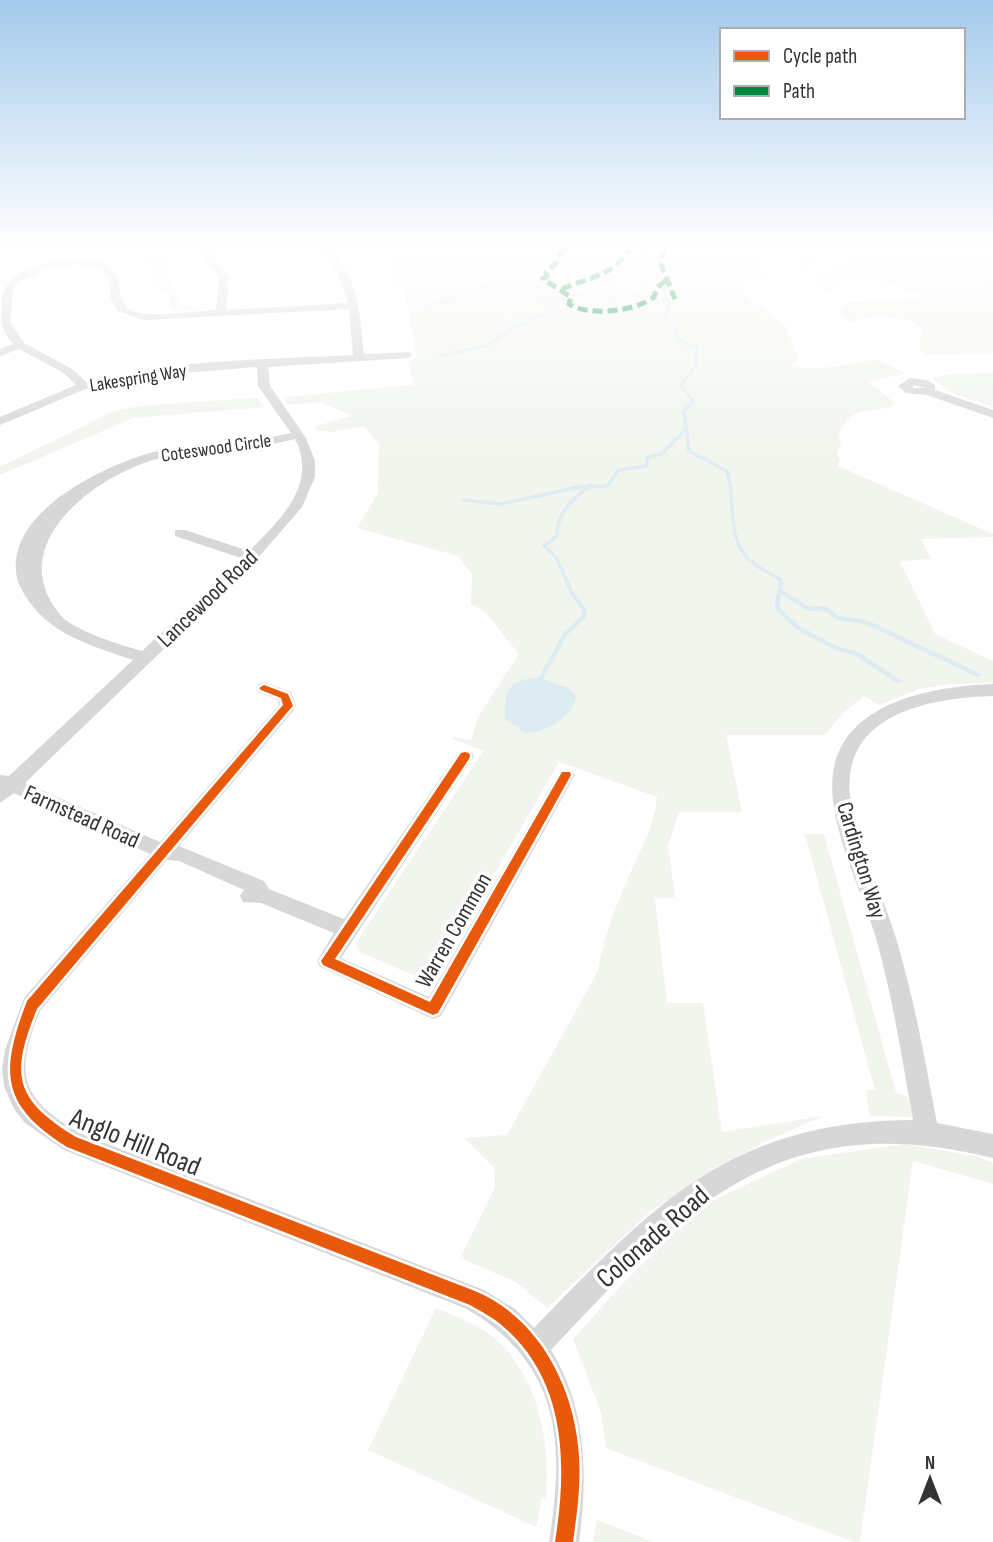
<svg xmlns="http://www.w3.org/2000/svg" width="993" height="1542" viewBox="0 0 993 1542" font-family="'Sofia Sans Condensed',sans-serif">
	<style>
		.green { fill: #f1f5ed }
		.water { fill: #ddebf3 }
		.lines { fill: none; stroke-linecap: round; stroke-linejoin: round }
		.stream-far2 { stroke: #ddebf3; stroke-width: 2.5 }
		.stream-far1 { stroke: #ddebf3; stroke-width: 3.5 }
		.stream { stroke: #ddebf3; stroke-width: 4.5 }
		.minor { fill: #d7d7d7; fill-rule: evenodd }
		.quiet { stroke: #00873e; stroke-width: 5; stroke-dasharray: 10 5; stroke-linecap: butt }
		.cycleway-casing { stroke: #fff; stroke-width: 5 }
		.cycleway { fill: #e8590c; fill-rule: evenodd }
		.labels { text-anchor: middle; stroke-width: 7; stroke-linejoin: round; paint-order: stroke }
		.far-street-label { font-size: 19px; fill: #333; stroke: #fff }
		.street-label { font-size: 23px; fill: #333; stroke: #fff }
		.near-street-label { font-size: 28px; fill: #333; stroke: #fff }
	</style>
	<rect width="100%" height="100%" fill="#fff"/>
	<!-- green -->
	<path class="green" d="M123 248H152L164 261 176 264 165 268 163 273 172 278 169 283 178 296V302L197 310 176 312 170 304 169 294 160 289 163 286 153 285 150 262Z
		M383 248H503L501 250 518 251 522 248H830L828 255 801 271 793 266 807 257C791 244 775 250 758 257L757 265 771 273 746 279 741 289 749 299 786 326 798 358 790 367C823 371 845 365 877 359L906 374 868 381 896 404C869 417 859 400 839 432L841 445 837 453 840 460 838 466 993 534V537L921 539 931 559 900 561 935 634 993 661V683L951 684 919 689 879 705 864 696 845 711 825 735H726L742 812H679L668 846 675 897 655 899 667 1003H703L722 1132 823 1116 764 1142 652 1210 547 1308 516 1282 460 1258 495 1187V1169L464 1138 507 1135 598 971C603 941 614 911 626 883 638 854 654 829 657 797L559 762 435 977 424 980 360 952 356 943 483 751 453 739 454 737 471 740 478 717 519 654 485 612 471 604 472 575 458 556 357 528 378 493 379 444 364 426 331 432 315 430 316 426 352 416 321 402 288 405 284 397 413 385 409 360 417 359 405 293C402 285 396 284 393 278L398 275 389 258 373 254Z
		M948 248 993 251V354L925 355 919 349 922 328 910 321 881 316 849 322 838 312 850 302 893 303 919 296C909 287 859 273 845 278 838 281 833 287 827 291L819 289 813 282 816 275 852 258 894 257Z
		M993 373V407L952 393 932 378 950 374Z
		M257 398 265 407 133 418 0 475V467L114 411 139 406Z
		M805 834H824L896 1093 907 1096 913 1117 870 1116 866 1090H875Z
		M905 1144 976 1156 993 1163V1184L913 1161 860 1542H853L606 1448 601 1412 573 1339 627 1279 703 1205 801 1159Z
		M436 1308C459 1318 485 1327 502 1345 541 1386 550 1446 546 1499L542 1498 536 1527 368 1450Z
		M597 1520 654 1542H593Z"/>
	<!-- water -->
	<path class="water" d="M541 678 568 688 576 695C574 717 545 733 525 733L505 719C503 689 510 678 541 678Z"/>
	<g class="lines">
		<!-- stream-far2 -->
		<path class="stream-far2" d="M652 248V251L637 258 634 263 637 268 655 274 670 306 663 317 674 327 679 340 697 347 696 365 681 385 693 402
			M993 285 987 287 993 291
			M604 299 625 292 640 295 647 285 639 277
			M532 300 564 297
			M424 305 451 301 462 293 502 282 525 288 548 289 567 296
			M440 356 487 346 512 328 542 316 568 296 586 294 620 279 639 277 641 272 637 268"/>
		<!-- stream-far1 -->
		<path class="stream-far1" d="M691 400 693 402 684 411 689 451 727 471C737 502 724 540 753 563 761 570 772 574 781 580L779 595
			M463 500 501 504 579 487 607 486 619 470 647 466V458L661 454 686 429
			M780 590 787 595
			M573 595 556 557 544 546 557 536C556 513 574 499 590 485"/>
		<!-- stream -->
		<path class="stream" d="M779 593 777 608 797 627 836 648 857 654 898 681
			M784 593 808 609 825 608 838 618 866 622 978 675
			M541 678 566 633 584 617 585 611 572 593"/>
		<!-- minor -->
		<path class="minor" d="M203 248H213L214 258 229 276 226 310 348 303 337 271 319 248H329C359 277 360 316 364 354L408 352 413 355 408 358 268 367 270 386 306 438 315 461V477L302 507 256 560 25 783 160 842 279 705 278 700 258 692 256 688 258 684 264 682 291 692 296 706 294 710 179 846 264 881 269 889 344 919 459 751H471L474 756 471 761 341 958 429 997 560 770H572L575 775 441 1016 433 1019 320 967 317 961 334 933 261 903 243 902 240 896 244 890 179 861 167 860 40 1011C14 1075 20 1098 79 1133L484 1290 515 1309 534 1328C653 1205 730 1121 913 1120 902 1059 893 998 876 938 863 895 841 852 834 807 817 709 919 687 993 684V696C923 698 833 717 852 809 861 852 882 893 895 935 914 997 925 1060 937 1123L993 1134V1158C779 1105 686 1206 551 1350 587 1409 588 1475 579 1542H549C565 1442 561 1365 467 1309L64 1150 25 1123 14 1109 4 1086 2 1069 5 1050 24 998 150 854 14 793 0 803V775L9 776 133 660C107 651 79 643 55 627 38 615 26 600 18 582 0 517 96 470 143 455 169 447 195 446 222 444 246 442 268 438 291 433L258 386 257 367 126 378 88 388 0 425V417L76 385 64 373 19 349 0 356V349L13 344C0 330 0 317 2 299 6 262 85 247 111 268 126 281 113 305 135 312 156 318 194 311 216 310L219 276 204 259ZM77 264 102 270 109 277 111 299 118 311 144 320 349 309 353 355C264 360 173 359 86 382L72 369 24 343 10 322 13 289 19 282 46 269ZM295 439C319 485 278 522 249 551L185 530H175V536L241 558 142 651C115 643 87 635 64 619 0 550 88 480 153 460 175 453 198 453 221 452 246 449 270 445 295 439Z
			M910 378 927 380 935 385V390L993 410V418L927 395 906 393 898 386ZM913 385 925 388H913Z"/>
		<!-- quiet -->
		<path class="quiet" d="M564 248 557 262 546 272 547 276 543 279 571 297 569 304C588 317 637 311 654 297L657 288 666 280
			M664 248 661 264 675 299
			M562 289C587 278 617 275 629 248"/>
		<!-- cycleway casing -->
		<g class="cycleway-casing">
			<path id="cycleway" d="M264 685 288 694 293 706 291 708 37 1009C10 1075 14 1099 76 1137L475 1291C540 1318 575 1389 579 1456 581 1485 577 1513 573 1542H555C567 1467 567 1384 506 1329 496 1319 482 1312 470 1305L67 1147C0 1105 0 1072 27 1001L283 705 281 698 261 690 259 688Z
				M465 752 469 753 470 756 469 759 335 959 430 1002 562 772H570L571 775 438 1013 433 1015 323 965 321 961 461 753Z"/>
		</g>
		<!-- cycleway -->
		<use href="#cycleway" class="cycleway"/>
	</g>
	<!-- sky -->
	<linearGradient id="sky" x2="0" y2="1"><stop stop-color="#a3caec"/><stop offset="0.53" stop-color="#fff"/><stop offset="1" stop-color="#fff" stop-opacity="0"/></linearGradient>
	<rect width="993" height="464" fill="url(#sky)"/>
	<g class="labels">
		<!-- far-street labels -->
		<g class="far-street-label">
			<text transform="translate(138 377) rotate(-9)" y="7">Lakespring Way</text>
			<text transform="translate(216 447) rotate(-8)" y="7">Coteswood Circle</text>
		</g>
		<!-- street labels -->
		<g class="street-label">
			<text transform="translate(207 598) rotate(-44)" y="8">Lancewood Road</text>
			<text transform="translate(82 816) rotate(24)" y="8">Farmstead Road</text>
			<text transform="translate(862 860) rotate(73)" y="8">Cardington Way</text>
			<text transform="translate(453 930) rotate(-60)" y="8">Warren Common</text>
		</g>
		<!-- near-street labels -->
		<g class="near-street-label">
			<text transform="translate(136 1141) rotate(22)" y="10">Anglo Hill Road</text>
			<text transform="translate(652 1236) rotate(-41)" y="10">Colonade Road</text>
		</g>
	</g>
	<!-- legend -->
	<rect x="720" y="28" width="245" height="91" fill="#ffffff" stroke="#adadad" stroke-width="2"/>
	<rect x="734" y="51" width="35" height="10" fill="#e8590c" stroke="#adadad" stroke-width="2"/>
	<text x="783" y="63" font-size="21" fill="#333333">Cycle path</text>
	<rect x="734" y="86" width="35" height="10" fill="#00873e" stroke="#adadad" stroke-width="2"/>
	<text x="783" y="98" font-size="21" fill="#333333">Path</text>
	<!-- north arrow -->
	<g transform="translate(930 1479)" stroke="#ffffff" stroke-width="5" paint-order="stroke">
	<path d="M0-5L12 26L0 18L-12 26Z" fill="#333333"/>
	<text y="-10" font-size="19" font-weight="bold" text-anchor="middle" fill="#333333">N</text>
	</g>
</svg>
